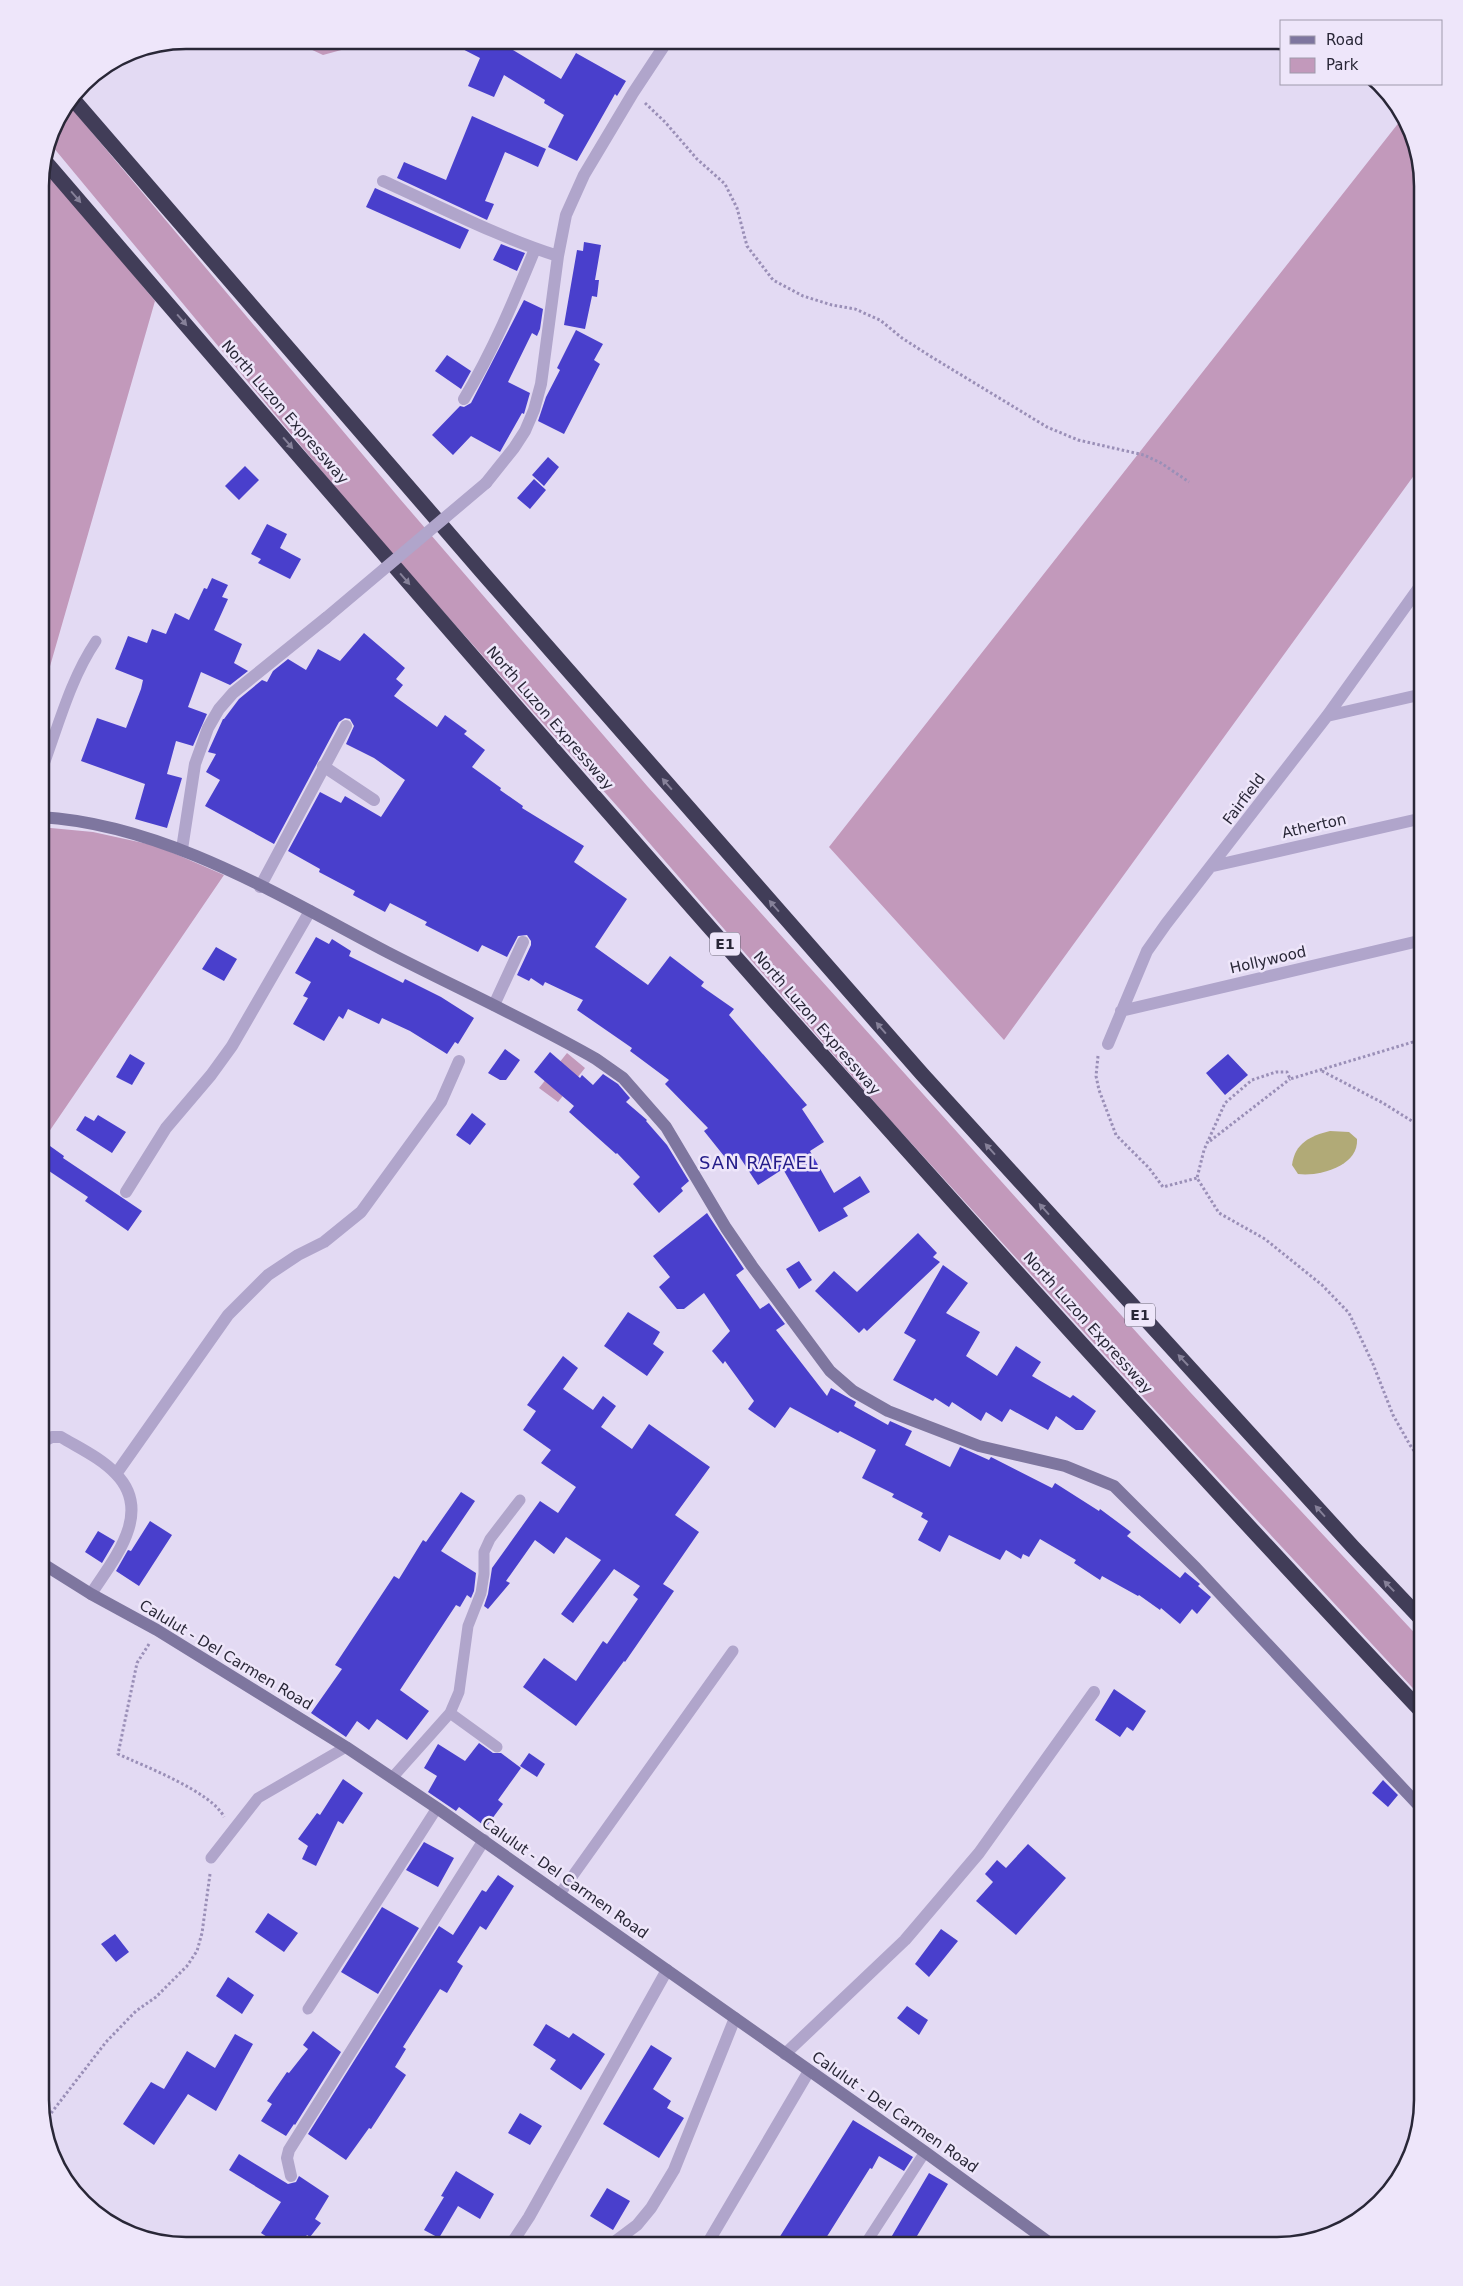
<svg xmlns="http://www.w3.org/2000/svg" width="1463" height="2286" viewBox="0 0 1463 2286" font-family="'DejaVu Sans',sans-serif">
	<style>
		.green { fill: #c299bb }
		.water { fill: #b1aa77 }
		.building { fill: #493fcc }
		.lines { fill: none; stroke-linecap: round; stroke-linejoin: round }
		.path { stroke: #9a8fb7; stroke-width: 3; stroke-dasharray: 2.5 2.5; stroke-linecap: butt }
		.lane { stroke: #b0a5cb; stroke-width: 11 }
		.street { stroke: #b0a5cb; stroke-width: 12 }
		.secondary { stroke: #7e769f; stroke-width: 12 }
		.highway { stroke: #413d58; stroke-width: 15 }
		.street-bridge { stroke: #b0a5cb; stroke-width: 12 }
		.oneway { fill: #868199 }
		.labels { text-anchor: middle; stroke-width: 5; stroke-linejoin: round; paint-order: stroke }
		.shield { fill: #eee6fa; stroke: #646072; stroke-width: 1 }
		.shield-label { font-size: 14px; font-weight: bold; fill: #292737 }
		.street-label { font-size: 15px; fill: #292737; stroke: #eee6fa }
		.quarter-label { font-size: 18px; letter-spacing: 1px; fill: #241c89; stroke: #eee6fa }
		.rim { fill: none; stroke: #292737; stroke-width: 2.5 }
	</style>
	<rect width="100%" height="100%" fill="#e3daf3"/>
	<!-- green -->
	<path class="green" d="M291 40H378L323 55Z
		M68 104 400 499 648 787 1190 1392 1423 1642V1699L1165 1421 891 1121 625 815 374 534 48 141 51 129Z
		M1404 116 1408 121 1423 185V463L1004 1040 829 847Z
		M43 165 155 301 40 701V176Z
		M40 827 93 832 157 846 224 875 40 1145Z
		M567 1053 585 1068 558 1102 539 1088Z"/>
	<!-- water -->
	<path class="water" d="M1330 1131 1349 1132 1357 1139C1359 1166 1319 1177 1298 1174L1292 1165C1295 1143 1310 1136 1330 1131Z"/>
	<!-- building -->
	<path class="building" d="M445 40H512L508 47 561 79 576 53 626 81 617 96 615 94 577 161 548 147 564 115 544 103 545 100 504 75 494 97 468 86 480 58Z
		M472 116 546 149 538 167 505 152 485 201 494 204 487 220 397 178 404 162 446 180Z
		M375 188 469 230 460 249 366 207Z
		M584 242 601 245 595 280H599L597 297 592 296 585 329 564 325 577 250 583 251Z
		M501 244 525 253 517 271 493 260Z
		M524 300 543 309 540 329 537 336 532 333 508 382 530 393 524 414 522 413 500 452 471 436 453 455 432 435 460 406 464 407 471 403Z
		M576 330 603 344 594 360 600 364 564 434 538 421 546 397 560 370 557 368Z
		M447 355 471 371 461 389 435 371Z
		M548 457 559 467 544 486 532 475Z
		M245 466 259 480 239 500 225 486Z
		M534 479 546 490 530 509 517 498Z
		M267 524 287 534 280 548 301 559 290 579 258 563 261 559 251 554Z
		M212 578 228 585 222 597 228 599 214 630 242 644 234 663 248 671 230 685 201 672 188 707 207 714 193 746 176 741 167 774 182 778 167 828 135 819 145 784 81 761 97 718 126 728 141 689 143 680 115 669 128 636 147 643 152 629 166 634 175 613 189 620 204 588 207 589Z
		M364 633 405 668 396 679 403 685 394 696 437 727 445 715 467 731 464 734 485 750 472 767 501 788 500 790 523 806 522 808 584 846 574 862 627 899 595 947 648 985 670 956 704 982 701 986 734 1009 729 1015 807 1105 802 1109 824 1142 810 1151 834 1193 860 1176 870 1192 843 1208 848 1216 819 1232 783 1169 758 1185 737 1153 728 1161 704 1131 708 1128 665 1084 669 1080 630 1051 632 1048 577 1010 583 1000 545 982 543 986 531 978 529 981 517 975 531 945V941L527 935 518 936 507 957 482 945 478 952 425 925 427 922 390 903 385 912 353 895 355 891 319 872 320 869 288 851 320 792 341 803 345 796 381 817 405 780 374 758 346 744 354 726 350 719 345 718 339 722 274 844 205 806 220 780 206 772 216 754 208 752 223 719H224L239 699 262 680 267 682 273 671 288 659 306 670 318 649 340 661Z
		M316 937 329 944 332 939 351 951 349 956 403 983 405 979 441 997 474 1018 458 1044 455 1042 447 1054 410 1031 382 1018 379 1024 348 1009 343 1019 339 1016 324 1041 293 1024 308 998 303 996 311 982 295 973Z
		M216 947 237 959 224 981 202 969Z
		M505 1049 520 1060 506 1080H500L488 1073Z
		M550 1052 580 1078 582 1075 593 1085 603 1074 618 1084 630 1098 626 1102 647 1120 646 1121 667 1145 689 1181 681 1188 683 1191 659 1213 633 1184 640 1177 617 1153 616 1154 569 1112 574 1106 534 1072Z
		M130 1054 145 1063 132 1085 116 1077Z
		M1228 1054 1248 1075 1225 1095 1206 1073Z
		M472 1113 486 1124 470 1145 456 1135Z
		M98 1115 126 1132 112 1153 76 1130 85 1116 94 1121Z
		M50 1146 64 1156 63 1158 142 1211 128 1231 85 1201 88 1197 40 1165V1159Z
		M707 1213 744 1269 736 1275 760 1309 769 1303 785 1324 776 1330 827 1396 831 1388 856 1402 854 1406 888 1425 890 1421 912 1431 905 1445 950 1467 960 1447 989 1460 991 1457 1052 1488 1055 1483 1099 1511 1100 1509 1131 1532 1127 1536 1180 1578 1185 1572 1200 1584 1198 1586 1211 1597 1197 1614 1192 1609 1180 1624 1161 1608 1160 1610 1139 1595 1138 1596 1102 1576 1100 1580 1074 1563 1076 1560 1040 1539 1029 1557 1023 1554 1021 1559 1006 1550 1000 1560 949 1535 940 1552 918 1540 928 1521 921 1517 923 1513 892 1497 894 1494 862 1478 876 1450 840 1431 838 1433 790 1407 775 1428 748 1409 754 1401 725 1361 723 1364 712 1351 730 1331 704 1293 684 1309H677L659 1287 670 1277 653 1256Z
		M918 1233 937 1253 933 1257 940 1262 867 1331 864 1328 859 1333 815 1291 834 1271 857 1292Z
		M799 1261 812 1280 799 1289 786 1269Z
		M943 1265 968 1283 946 1313 980 1332 966 1356 997 1376 1016 1346 1041 1362 1032 1376 1070 1398 1073 1395 1096 1411 1083 1430H1076L1056 1416 1048 1430 1010 1409 1002 1422 986 1412 981 1421 952 1402 949 1407 935 1398 933 1401 893 1380 916 1340 904 1333Z
		M628 1312 660 1332 653 1344 664 1352 647 1376 604 1346Z
		M563 1356 578 1368 563 1389 593 1410 603 1396 616 1406 601 1427 632 1449 649 1424 710 1467 675 1515 699 1532 663 1584 674 1591 625 1662 624 1661 576 1726 523 1687 544 1658 576 1681 603 1641 607 1644 638 1599 633 1595 640 1586 614 1569 573 1623 561 1614 601 1560 566 1537 554 1554 535 1540 506 1581 510 1583 488 1609 484 1606 488 1594 492 1568 540 1501 558 1513 576 1487 541 1463 551 1450 523 1430 536 1411 527 1405Z
		M461 1492 475 1501 441 1551 476 1573 474 1591 471 1598 467 1595 460 1607 456 1605 400 1690 429 1711 407 1740 377 1719 369 1730 357 1721 346 1737 311 1713 342 1669 335 1665 394 1576 399 1579 423 1540 426 1542Z
		M150 1521 172 1535 139 1586 116 1571 128 1550 131 1551Z
		M98 1531 115 1541 102 1563 85 1552Z
		M1114 1689 1146 1711 1133 1731 1127 1727 1120 1737 1095 1720Z
		M479 1743 493 1753H501L521 1768 498 1800 503 1804 486 1827 459 1807 456 1811 428 1792 437 1776 424 1768 438 1744 465 1761Z
		M529 1753 545 1764 537 1777 520 1766Z
		M343 1779 363 1793 343 1824 338 1821 316 1866 302 1859 308 1846 298 1839 317 1813 320 1815Z
		M1383 1780 1398 1795 1388 1807 1372 1793Z
		M424 1842 454 1858 438 1887 406 1870Z
		M1028 1844 1066 1878 1016 1935 976 1901 993 1882 985 1874 997 1860 1006 1868Z
		M498 1875 514 1886 486 1930 480 1926 457 1962 463 1966 447 1993 440 1989 403 2047 406 2049 395 2067 406 2075 371 2129 369 2128 346 2160 308 2134 439 1926 453 1935 482 1890 486 1892Z
		M382 1907 419 1928 378 1994 341 1972Z
		M268 1913 298 1933 284 1952 255 1932Z
		M941 1929 958 1941 929 1977 915 1964Z
		M115 1934 129 1952 116 1962 101 1944Z
		M228 1977 254 1995 242 2014 216 1996Z
		M907 2006 928 2020 919 2035 897 2018Z
		M546 2024 569 2038 573 2033 605 2054 581 2090 550 2069 556 2060 533 2045Z
		M313 2031 341 2052 295 2125 294 2124 286 2136 261 2121 272 2104 267 2101 287 2072 289 2073 308 2049 303 2045Z
		M235 2034 253 2044 216 2111 188 2094 154 2145 123 2124 151 2082 164 2089 187 2051 215 2068Z
		M651 2045 672 2058 653 2089 671 2101 667 2108 684 2118 659 2158 603 2124Z
		M520 2113 542 2126 530 2145 508 2133Z
		M853 2120 913 2157 904 2171 879 2156 872 2169 870 2168 821 2246H774Z
		M239 2154 288 2184 296 2182 299 2176 329 2196 315 2219 321 2223 310 2237 307 2235 300 2246H281L261 2233 281 2202 229 2170Z
		M456 2171 494 2194 480 2219 458 2206 439 2238 424 2230 444 2197 441 2196Z
		M929 2173 948 2184 911 2246H886Z
		M607 2188 630 2201 613 2230 590 2216Z"/>
	<g class="lines">
		<!-- path -->
		<path class="path" d="M645 103 665 122 697 159 725 184 737 208 747 246 773 280 803 296 832 305 855 309 880 320 902 338 930 356 1047 427 1078 440 1144 455 1161 463 1189 482
			M1098 1056 1096 1076 1099 1090 1116 1135 1149 1168 1163 1187 1197 1178
			M1322 1071 1383 1103 1423 1128
			M1210 1141 1290 1079
			M1423 1463 1410 1445 1393 1415 1373 1364 1349 1313 1322 1285 1265 1239 1219 1213 1197 1178 1204 1150 1225 1103 1252 1080 1276 1072H1287L1290 1079 1423 1039
			M149 1644 137 1663 118 1754C144 1766 212 1792 224 1817
			M45 2121 106 2042 136 2011 156 1997 187 1966 197 1951 202 1933 210 1874"/>
		<!-- lane -->
		<path class="lane" d="M40 775C57 731 69 681 96 641
			M450 1713 497 1747
			M392 1778 450 1713 459 1692 468 1626 481 1593 484 1574V1552L490 1539 520 1500
			M211 1858 258 1798 346 1747
			M559 1895 733 1651
			M308 2009 437 1808
			M864 2246 925 2152
			M1033 2246 1041 2237"/>
		<!-- street -->
		<path class="street" d="M383 181C441 207 498 237 558 256
			M464 399C493 351 514 300 535 249
			M486 483 514 448 525 431 534 410 541 384 558 256 566 215 584 175 633 93 668 40
			M1327 716 1423 694
			M323 766 374 800
			M182 849 195 764 208 728 219 709 233 693 326 618
			M1213 866 1423 818
			M260 887 346 726
			M494 1005 523 942
			M1121 1011 1423 940
			M1108 1044 1147 951 1166 924 1327 716 1423 582
			M126 1192 166 1128 211 1075 232 1046 310 911
			M40 1443 52 1437H61C79 1448 101 1458 116 1474 154 1513 113 1560 91 1594
			M116 1474 228 1315 268 1275 298 1255 324 1242 361 1212 441 1102 459 1061
			M785 2054 905 1940 945 1893 979 1853 1094 1692
			M291 2176 287 2158 289 2150 484 1840
			M510 2246 529 2217 667 1970
			M609 2246 637 2225 651 2208 674 2170 735 2018
			M706 2246 809 2071"/>
		<!-- secondary -->
		<path class="secondary" d="M40 817C164 824 280 896 387 952 457 988 528 1020 596 1059L623 1078 666 1127 726 1228 752 1266 830 1371 853 1391 888 1411 979 1446 1065 1466 1114 1486 1196 1568 1423 1810
			M40 1562 91 1594 157 1630 346 1747 437 1808 925 2152 1054 2246"/>
		<!-- highway -->
		<path class="highway" d="M72 98 482 572 922 1074 1353 1547 1423 1621
			M44 160C495 685 948 1209 1423 1713"/>
		<!-- street-bridge -->
		<path class="street-bridge" d="M326 618 486 483"/>
	</g>
	<!-- one-way arrows -->
	<defs><path id="oneway-solid" d="M-6-.8H1V-3.2L6.5 0L1 3.2V.8H-6Z" transform="scale(1.25)"/></defs>
	<g class="oneway">
		<use href="#oneway-solid" transform="translate(76 197) rotate(49)"/>
		<use href="#oneway-solid" transform="translate(182 320) rotate(49)"/>
		<use href="#oneway-solid" transform="translate(288 443) rotate(49)"/>
		<use href="#oneway-solid" transform="translate(405 579) rotate(49)"/>
		<use href="#oneway-solid" transform="translate(667 784) rotate(-131)"/>
		<use href="#oneway-solid" transform="translate(774 906) rotate(-131)"/>
		<use href="#oneway-solid" transform="translate(881 1028) rotate(-131)"/>
		<use href="#oneway-solid" transform="translate(990 1149) rotate(-132)"/>
		<use href="#oneway-solid" transform="translate(1044 1209) rotate(-132)"/>
		<use href="#oneway-solid" transform="translate(1183 1360) rotate(-133)"/>
		<use href="#oneway-solid" transform="translate(1320 1511) rotate(-132)"/>
		<use href="#oneway-solid" transform="translate(1389 1586) rotate(-134)"/>
	</g>
	<g class="labels">
		<!-- shield labels -->
		<g class="shield">
			<rect x="710" y="932.5" width="30" height="23" rx="4"/>
			<rect x="1125" y="1303.5" width="30" height="23" rx="4"/>
		</g>
		<g class="shield-label">
			<text x="725" y="949">E1</text>
			<text x="1140" y="1320">E1</text>
		</g>
		<!-- street labels -->
		<g class="street-label">
			<text transform="translate(285 412) rotate(49)" y="5">North Luzon Expressway</text>
			<text transform="translate(550 718) rotate(49)" y="5">North Luzon Expressway</text>
			<text transform="translate(1244 799) rotate(-53)" y="5">Fairfield</text>
			<text transform="translate(1314 826) rotate(-13)" y="5">Atherton</text>
			<text transform="translate(1268 960) rotate(-13)" y="5">Hollywood</text>
			<text transform="translate(817 1023) rotate(49)" y="5">North Luzon Expressway</text>
			<text transform="translate(1088 1323) rotate(48)" y="5">North Luzon Expressway</text>
			<text transform="translate(226 1655) rotate(31)" y="5">Calulut - Del Carmen Road</text>
			<text transform="translate(565 1878) rotate(35)" y="5">Calulut - Del Carmen Road</text>
			<text transform="translate(895 2112) rotate(35)" y="5">Calulut - Del Carmen Road</text>
		</g>
		<!-- quarter labels -->
		<g class="quarter-label">
			<text x="759" y="1169">SAN RAFAEL</text>
		</g>
	</g>
	<!-- crop -->
	<path d="M0 0H1463V2286H0ZM186 49H1277A137 137 0 0 1 1414 186V2100A137 137 0 0 1 1277 2237H186A137 137 0 0 1 49 2100V186A137 137 0 0 1 186 49Z" fill="#eee6fa" fill-rule="evenodd"/>
	<path class="rim" d="M186 49H1277A137 137 0 0 1 1414 186V2100A137 137 0 0 1 1277 2237H186A137 137 0 0 1 49 2100V186A137 137 0 0 1 186 49Z"/>
	<!-- legend -->
	<rect x="1280" y="20" width="162" height="65" fill="#eee6fa" stroke="#9f9aac"/>
	<rect x="1290" y="36" width="25" height="8" fill="#7e769f" stroke="#9f9aac"/>
	<text x="1326" y="45" font-size="15" fill="#292737">Road</text>
	<rect x="1290" y="58" width="25" height="15" fill="#c299bb" stroke="#9f9aac"/>
	<text x="1326" y="70" font-size="15" fill="#292737">Park</text>
</svg>
